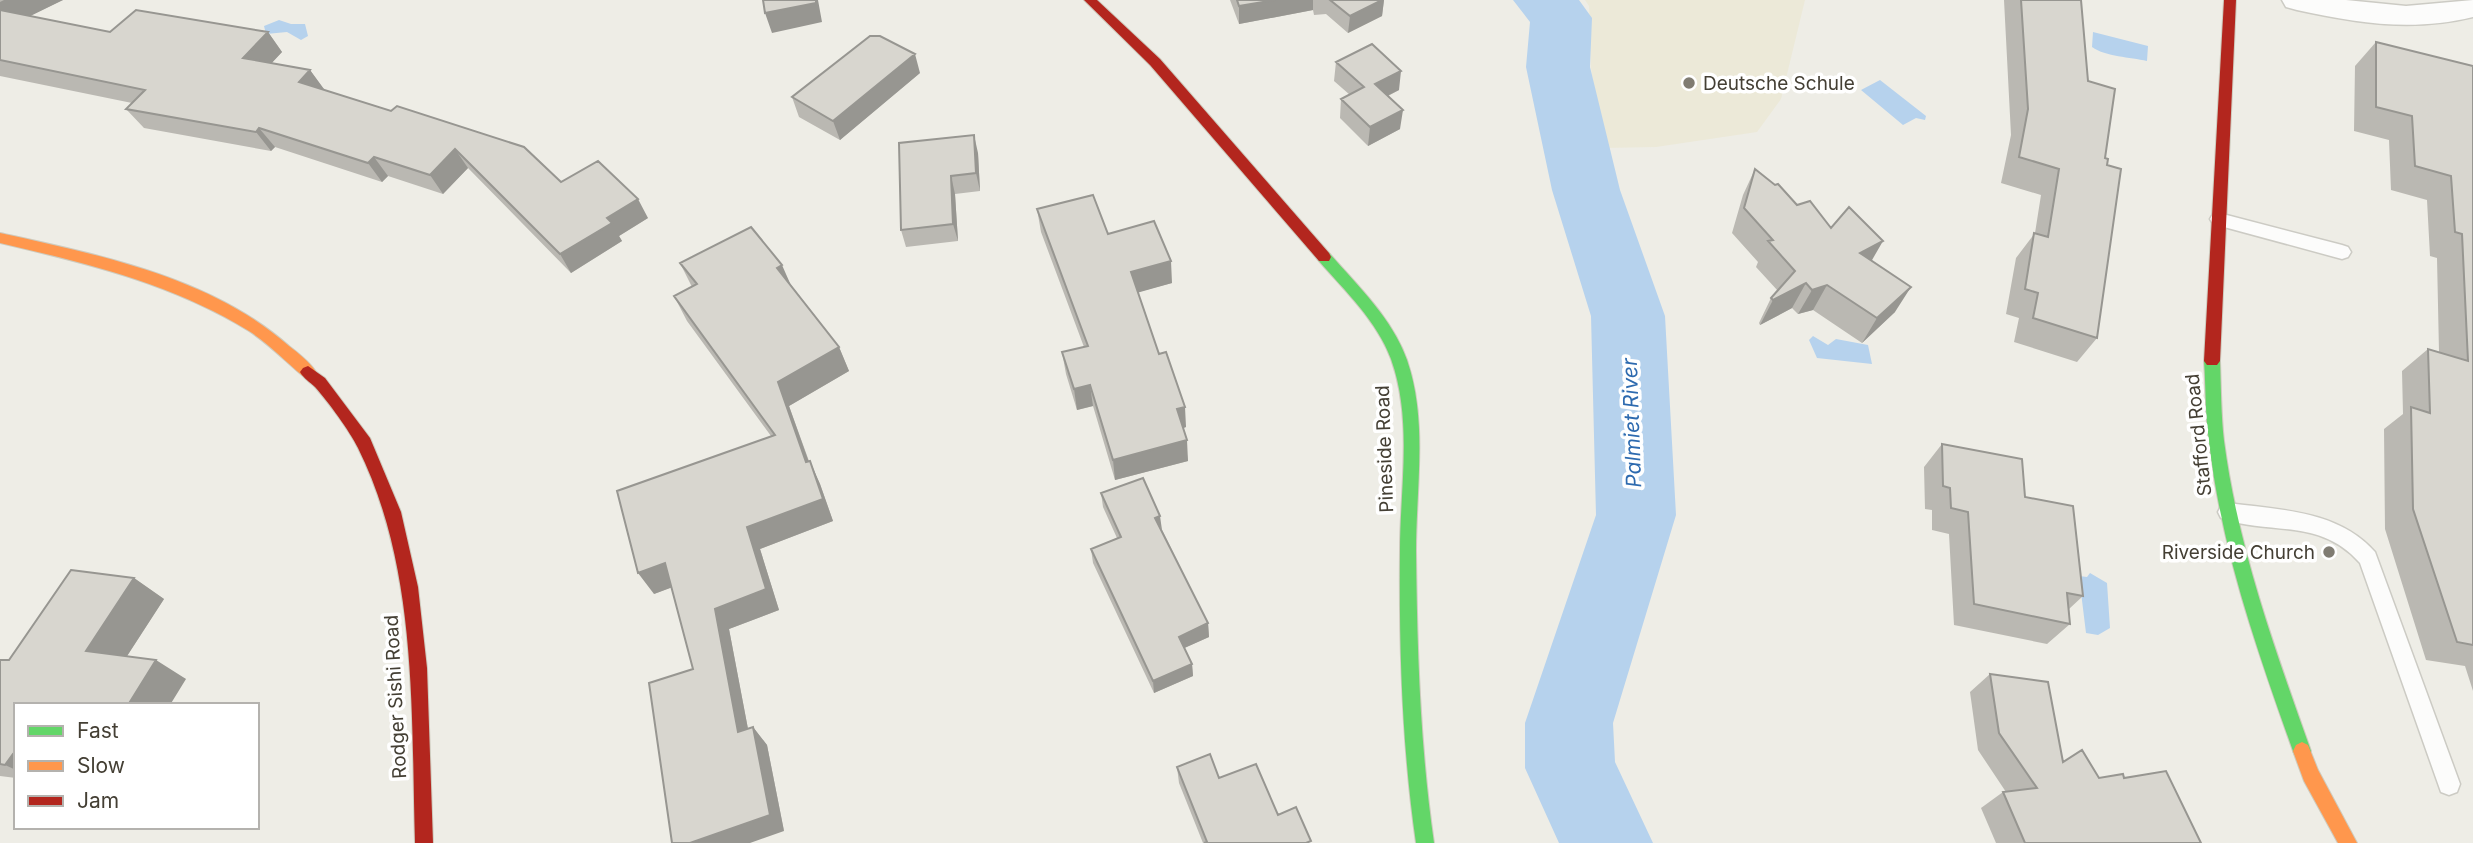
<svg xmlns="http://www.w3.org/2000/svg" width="2473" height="843" viewBox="0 0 2473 843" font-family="Inter,sans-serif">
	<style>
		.education { fill: #ece9d8 }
		.water { fill: #b6d2ed }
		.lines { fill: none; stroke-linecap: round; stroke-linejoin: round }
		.river { fill: #b6d2ed; fill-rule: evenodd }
		.lane-casing { stroke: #cccbc4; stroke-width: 3 }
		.street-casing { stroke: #cccbc4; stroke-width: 3 }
		.fast-casing { stroke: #cecbbe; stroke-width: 2 }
		.slow-casing { stroke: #cecbbe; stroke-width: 2 }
		.jam-casing { stroke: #cecbbe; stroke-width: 2 }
		.lane { fill: #fcfcfb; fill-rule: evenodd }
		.street { fill: #fcfcfb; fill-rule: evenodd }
		.fast { fill: #63d668; fill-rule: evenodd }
		.slow { fill: #ff974d; fill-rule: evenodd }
		.jam { fill: #b3261e; fill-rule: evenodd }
		.wall { fill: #bab8b2 }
		.shaded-wall { fill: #979691 }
		.building { fill: #d8d6cf; stroke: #979691; stroke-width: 2 }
		.poi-dot { fill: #807c72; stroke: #fff; stroke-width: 2.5 }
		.labels { text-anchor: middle; stroke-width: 7; stroke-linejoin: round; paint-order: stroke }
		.poi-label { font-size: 19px; fill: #443f34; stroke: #fff; text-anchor: start }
		.street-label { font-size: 19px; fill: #443f34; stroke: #fff }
		.water-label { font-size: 21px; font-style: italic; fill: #2d6aaf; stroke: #fff }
	</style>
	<rect width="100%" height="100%" fill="#eeede6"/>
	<!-- education -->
	<path class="education" d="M1585 0H1805L1781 99 1757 132 1656 147 1603 148 1591 68 1589 6Z"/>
	<!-- water -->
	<path class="water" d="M279 20 291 24H305L308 36 301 40 287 32 266 34 264 26Z
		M2093 32 2148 46 2147 61C2130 57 2106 57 2092 47Z
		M1880 80 1926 116 1925 120 1916 118 1903 125 1861 90Z
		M1813 336 1828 345 1836 339 1868 345 1872 364 1817 358 1809 340Z
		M2090 573 2107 583 2110 628 2098 635 2086 633 2079 576 2087 577Z"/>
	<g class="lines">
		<!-- river -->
		<path class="river" d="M1513 0H1579L1592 18 1590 67 1620 190 1665 316 1676 515 1613 723 1615 762 1653 843H1559L1525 768V723L1596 515 1591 316 1552 190 1526 67 1530 22Z"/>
		<!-- lane casing -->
		<g class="lane-casing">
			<path id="lane" d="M2219 213 2342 245 2348 247 2351 252 2348 257 2342 259 2213 224 2210 219 2213 214Z
				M2228 503C2280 510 2338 510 2375 552L2460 784 2457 792 2449 795 2441 792 2360 563C2319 517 2271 536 2221 518L2218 512 2221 506Z"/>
		</g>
		<!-- street casing -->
		<g class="street-casing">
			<path id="street" d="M2282 0H2346L2406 6 2473 0V17C2412 32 2357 23 2297 10L2286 7Z"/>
		</g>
		<!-- fast casing -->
		<g class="fast-casing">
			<path id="fast" d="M1324 251 1329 253C1358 286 1392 318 1407 360 1428 421 1416 488 1416 551 1417 649 1420 746 1434 843H1416C1402 746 1399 648 1400 550 1400 488 1413 420 1391 359 1377 321 1345 291 1319 261L1317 257Z
				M2212 355 2217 357 2220 361C2221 388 2221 415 2224 441 2238 548 2275 650 2311 751L2308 757 2302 760 2296 757 2293 751C2257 650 2221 548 2209 441 2205 415 2206 388 2204 361L2207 357Z"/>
		</g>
		<!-- slow casing -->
		<g class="slow-casing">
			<path id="slow" d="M0 233C99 255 211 277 289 346 298 353 310 362 316 372L313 376H303C285 361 269 344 249 331 173 284 86 263 0 243Z
				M2302 742 2308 745 2318 770 2357 843H2338L2304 781 2293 751 2296 745Z"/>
		</g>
		<!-- jam casing -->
		<g class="jam-casing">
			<path id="jam" d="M1084 0H1097L1160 59 1329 253 1331 257 1329 261H1319L1150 65Z
				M2224 0H2236L2220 361 2217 365H2207L2204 361Z
				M308 366 325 378 370 438 401 512 418 587 427 668 433 843H415C411 712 418 569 358 448 349 430 329 403 315 387 310 382 304 379 300 372L303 368Z"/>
		</g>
		<!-- lane -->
		<use href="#lane" class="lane"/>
		<!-- street -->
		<use href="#street" class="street"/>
		<!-- fast -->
		<use href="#fast" class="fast"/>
		<!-- slow -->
		<use href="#slow" class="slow"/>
		<!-- jam -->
		<use href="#jam" class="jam"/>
	</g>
	<!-- wall -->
	<path class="wall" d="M0 0H63L29 16 110 32H268L282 52 271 63 310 70 324 90 561 182 648 218 619 236 622 241 571 273 468 168 443 194 388 176 382 182 275 147 271 151 144 128 126 109 132 103 0 76Z
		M1230 0H1384L1382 16 1348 33 1326 14 1314 15 1313 10 1239 24Z
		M2004 0H2081L2088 81 2105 158 2097 338 2077 362 2014 342 2019 318 2006 314 2016 258 2035 233 2041 195 2001 183 2011 135Z
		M2376 42 2473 66V691L2465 666 2426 660 2385 529 2384 429 2403 414 2402 371 2428 349 2439 352 2437 258 2430 256 2427 200 2391 190 2389 140 2354 131 2355 66Z
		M1336 62 1399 90 1388 96 1400 129 1368 146 1340 118 1341 99 1350 95 1334 81Z
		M920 73 840 140 799 117 792 97Z
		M899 143 978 153 980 191 955 194 958 241 906 247 901 230Z
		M1755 169 1797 205 1831 228 1871 261 1895 312 1862 343 1813 310 1798 314 1792 308 1760 325 1759 323 1771 298 1778 291 1756 267 1758 262 1732 233 1743 195Z
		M1037 209 1108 234 1172 283 1138 292 1159 354 1186 427 1183 428 1188 461 1115 480 1093 406 1077 410 1066 374 1062 352 1084 347 1041 232Z
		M680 263 791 285 839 347 849 371 789 406 809 461 820 484 833 521 760 549 779 610 729 629 748 729 753 727 767 745 784 831 693 669 672 587 654 594 771 436 687 321 674 296 692 287Z
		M1942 444 2025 497 2083 596 2069 609 2070 624 2047 644 1954 625 1949 534 1932 530V510L1925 509 1924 467Z
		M1101 493 1162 530 1208 623 1209 637 1184 648 1192 664 1193 676 1154 693 1093 563 1091 549 1117 538 1103 507Z
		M134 578 164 599 127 656 186 679 16 705V778L0 776V660H9Z
		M1990 674 2063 762 2099 778H2124L2201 843H1996L1981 808 2003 792H2006L1978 750 1970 692Z
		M1177 767 1219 778 1278 815 1203 843 1179 783Z"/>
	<!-- shaded-wall -->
	<path class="shaded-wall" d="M4 0H63L6 28 0 21V2Z
		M816 0H818L822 22 772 33 765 13Z
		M1275 0H1313V10L1239 24V6Z
		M1382 0H1384L1382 16 1348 33 1350 16Z
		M268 32 282 52 258 78 243 58Z
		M915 54 920 73 840 140 833 121Z
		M310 70 324 89 313 102 299 82Z
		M1401 71 1399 90 1373 103 1375 84Z
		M1403 110 1400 129 1368 146 1370 127Z
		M259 128 275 147 271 151 256 132Z
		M974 135 978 153 980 191 976 173Z
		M455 149 468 168 443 194 430 175Z
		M374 157 388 176 382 182 368 163Z
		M951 176 955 194 958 241 953 224Z
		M638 199 648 218 619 236 622 241 571 273 560 254 607 218Z
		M1883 241 1868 267 1860 253Z
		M1171 261 1172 283 1133 294 1131 272Z
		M782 265 793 290 777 268Z
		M1806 283 1792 308 1760 325 1773 300Z
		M1827 285 1813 310 1798 314 1812 290Z
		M1911 287 1895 312 1862 343 1877 318Z
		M839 347 849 371 789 406 817 485 806 462 778 382Z
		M1090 385 1093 406 1077 410 1074 389Z
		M1185 407 1186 427 1178 430 1177 409Z
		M1187 440 1188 461 1115 480 1113 460Z
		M810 461 820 484 833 521 760 549 779 610 729 629 752 750 738 732 715 609 747 527Z
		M1160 516 1162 530 1155 518Z
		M665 563 681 584 654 594 638 573Z
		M134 578 164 599 118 670 86 651Z
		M1208 623 1209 637 1180 650 1179 637Z
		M156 660 186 679 170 705H128Z
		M1192 664 1193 676 1154 693 1153 681Z
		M753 727 767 745 784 831 750 843H690Z
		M13 754 16 756V770L5 765Z"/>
	<!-- building -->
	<path class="building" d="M763 0H816V3L765 13Z
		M1237 0H1275L1239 6Z
		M1330 0H1382L1350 16Z
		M2021 0H2081L2088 81 2115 89 2105 158 2108 159 2107 165 2121 169 2097 338 2033 318 2038 293 2025 289 2034 233 2048 237 2059 169 2019 157 2028 109Z
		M0 10 110 32 136 10 268 32 243 58 310 70 299 82 391 111 397 106 524 147 561 182 598 161 638 199 607 218 612 223 560 254 455 149 430 175 374 157 368 163 259 128 256 132 126 109 145 90 0 60Z
		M870 36H880L915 54 833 121 792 97Z
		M2376 42 2473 66V645L2457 642 2413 509 2411 407 2430 413 2428 349 2468 361 2462 234 2455 232 2451 176 2415 166 2412 116 2376 107Z
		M1372 44 1401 71 1375 84 1403 110 1370 127 1341 99 1364 87 1336 62Z
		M974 135 976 173 951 176 953 224 901 230 899 143Z
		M1755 169 1775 185 1778 184 1797 205 1810 201 1831 228 1849 207 1883 241 1860 253 1911 287 1877 318 1827 285 1812 290 1806 283 1773 300 1771 298 1795 271 1768 241 1773 240 1744 208Z
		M1093 195 1108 234 1154 221 1171 261 1131 272 1159 354 1166 352 1185 407 1177 409 1187 440 1113 460 1090 385 1074 389 1062 352 1088 346 1037 209Z
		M751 227 782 265 777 268 839 347 778 382 806 462 810 461 823 499 747 527 766 589 715 609 738 732 753 727 770 815 690 843H672L649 683 693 669 665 563 638 573 617 491 775 435 674 296 697 284 680 263Z
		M1942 444 2022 459 2025 497 2073 506 2083 596 2067 593 2070 624 1974 604 1968 512 1951 508 1950 488 1943 486Z
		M1143 478 1160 516 1155 518 1208 623 1179 637 1192 664 1153 681 1091 549 1121 537 1101 493Z
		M71 570 134 578 86 651 156 660 128 705H16V755L13 754 5 765 0 764V660H9Z
		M1990 674 2048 682 2063 762 2082 750 2099 778 2123 774 2124 778 2166 771 2201 843H2025L2003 792 2037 788 1999 733Z
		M1210 754 1219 778 1256 764 1278 815 1296 807 1311 841 1306 843H1204L1207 842 1177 767Z"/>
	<!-- markers -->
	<g class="poi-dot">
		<circle cx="1689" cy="83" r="7"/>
		<circle cx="2329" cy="552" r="7"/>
	</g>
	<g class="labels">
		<!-- poi labels -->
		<g class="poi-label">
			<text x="1703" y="90">Deutsche Schule</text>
			<text x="2315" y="559" text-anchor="end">Riverside Church</text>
		</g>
		<!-- street labels -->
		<g class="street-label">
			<text transform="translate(2198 435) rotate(-96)" y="7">Stafford Road</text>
			<text transform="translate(1384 449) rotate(-92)" y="7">Pineside Road</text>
			<text transform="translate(395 697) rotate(-93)" y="7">Rodger Sishi Road</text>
		</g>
		<!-- water labels -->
		<g class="water-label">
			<text transform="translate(1632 423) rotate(-92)" y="7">Palmiet River</text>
		</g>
	</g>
	<!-- legend -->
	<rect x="14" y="703" width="245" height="126" fill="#ffffff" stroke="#b4b2ae" stroke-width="2"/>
	<rect x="28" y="726" width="35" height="10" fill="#63d668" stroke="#b4b2ae" stroke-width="2"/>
	<text x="77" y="738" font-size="21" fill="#443f34">Fast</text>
	<rect x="28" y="761" width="35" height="10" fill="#ff974d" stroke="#b4b2ae" stroke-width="2"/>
	<text x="77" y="773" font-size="21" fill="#443f34">Slow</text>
	<rect x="28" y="796" width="35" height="10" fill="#b3261e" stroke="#b4b2ae" stroke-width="2"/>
	<text x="77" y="808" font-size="21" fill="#443f34">Jam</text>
</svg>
